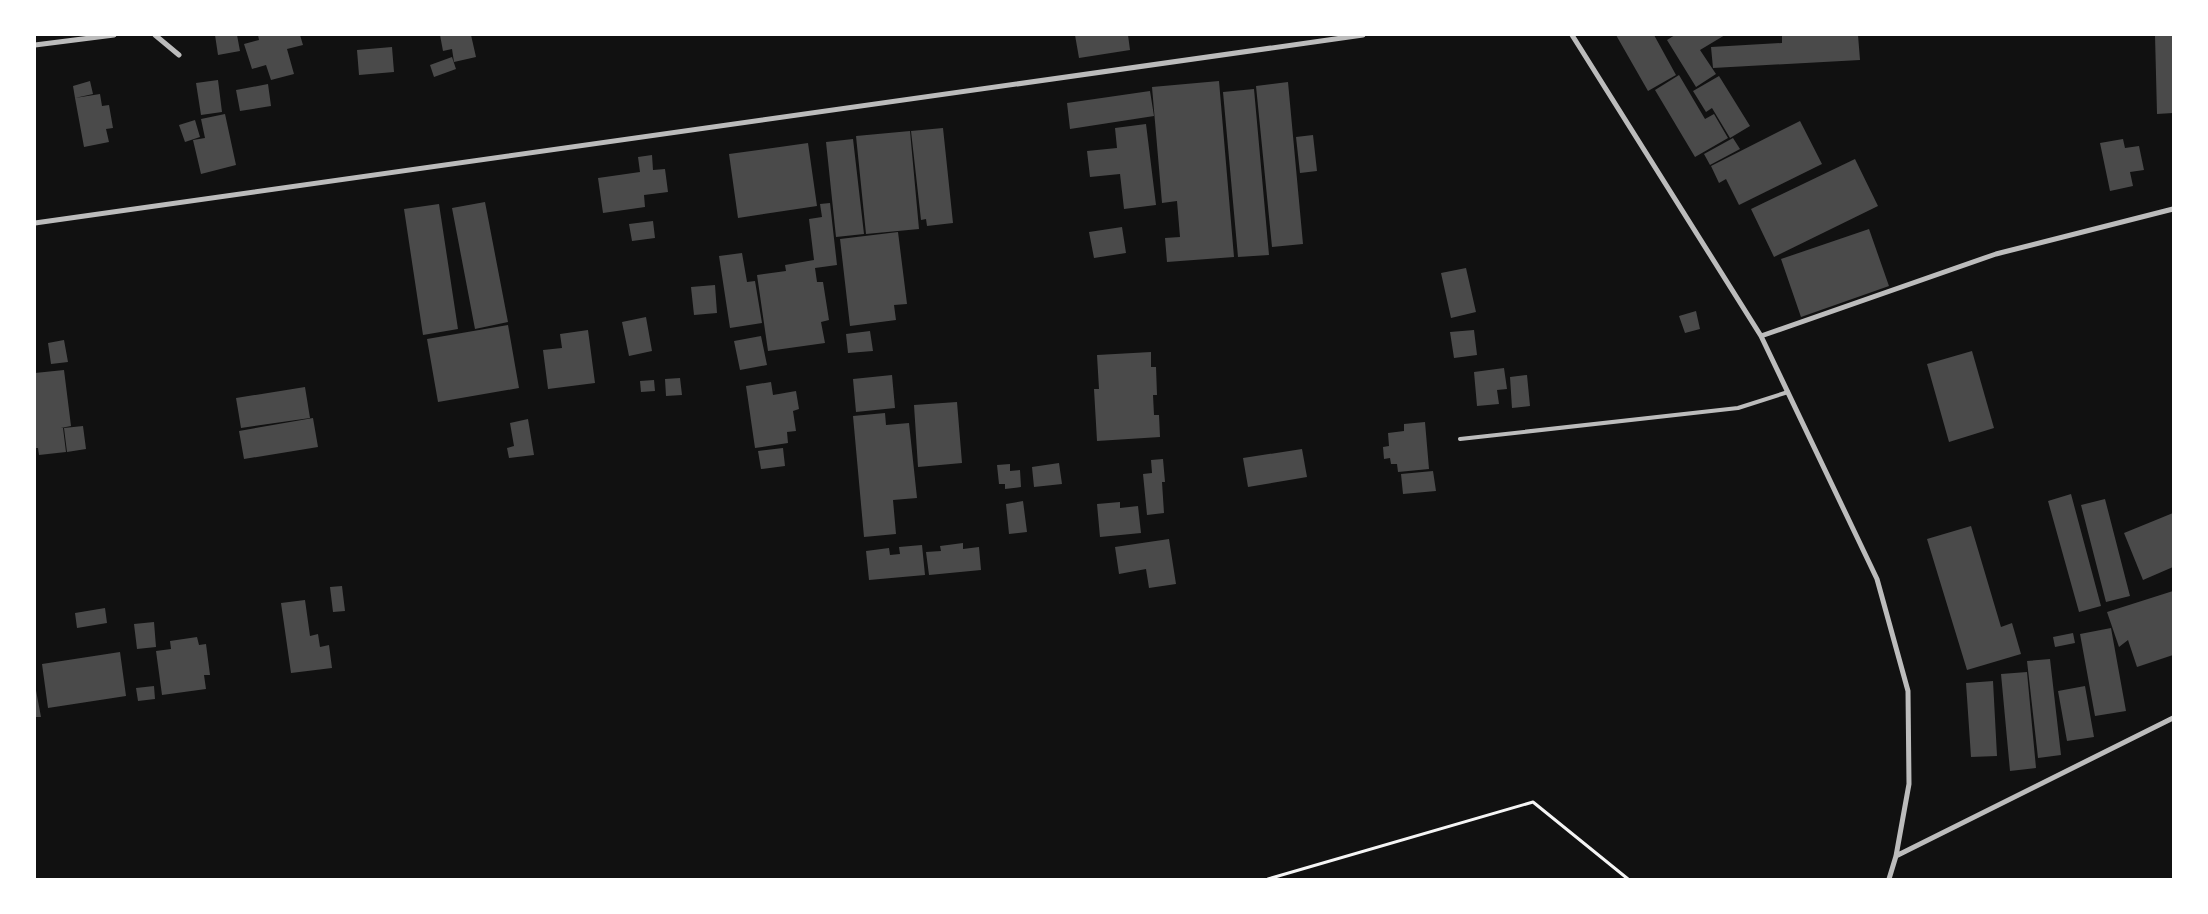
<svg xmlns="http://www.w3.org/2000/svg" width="2208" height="914" viewBox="0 0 2208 914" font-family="'IBM Plex Serif',serif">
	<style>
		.building { fill: #4a4a4a }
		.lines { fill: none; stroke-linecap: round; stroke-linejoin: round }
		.path { stroke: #f5f5f5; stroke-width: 3 }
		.service { stroke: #bcbcbc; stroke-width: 4 }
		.minor { stroke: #bcbcbc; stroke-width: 5 }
	</style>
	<rect width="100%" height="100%" fill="#111"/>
	<!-- building -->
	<path class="building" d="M215 35H237L240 51 218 55Z
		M258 35H300L303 45 287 49 294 74 271 80 266 65 252 69 244 44 259 40Z
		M440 35H471L476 57 454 62 452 49 443 51Z
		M1075 35H1128L1130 50 1079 58Z
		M1616 35H1654L1676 75 1648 91Z
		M1675 35H1725L1700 50 1716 74 1696 87 1667 40Z
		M1782 35H1858L1860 60 1713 68 1711 47 1782 43Z
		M2155 35H2173V113L2157 114Z
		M392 47 394 72 359 75 357 50Z
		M452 57 456 69 434 77 430 65Z
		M1679 75 1705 119 1714 114 1728 138 1695 157 1655 90Z
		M1719 76 1750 126 1730 138 1712 108 1706 112 1693 91Z
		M218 80 222 112 201 115 196 83Z
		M90 81 93 94 75 98 73 86Z
		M1219 81 1234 257 1167 262 1165 238 1180 237 1177 201 1162 203 1152 87Z
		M1288 82 1303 244 1272 247 1256 86Z
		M268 84 271 106 240 111 236 90Z
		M1254 89 1269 255 1238 257 1223 92Z
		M1150 91 1154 116 1070 129 1067 103Z
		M100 94 102 106 109 105 113 128 106 129 109 142 84 147 75 98Z
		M225 114 236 165 201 174 193 140 205 138 201 119Z
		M195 120 200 137 185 142 179 125Z
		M1800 121 1822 164 1739 205 1726 179 1719 183 1711 166Z
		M1146 124 1156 205 1124 209 1120 174 1090 177 1087 151 1117 148 1115 128Z
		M943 128 953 223 927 226 926 219 921 220 911 131Z
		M910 131 919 229 866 234 856 136Z
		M1313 135 1317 171 1300 173 1296 137Z
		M1733 138 1740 149 1710 165 1704 154Z
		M853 139 864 234 836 237 826 142Z
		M2123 139 2125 148 2139 146 2144 170 2130 172 2133 186 2110 191 2100 143Z
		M808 143 817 206 738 218 729 154Z
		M652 155 653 170 665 169 668 192 644 195 645 207 603 213 598 178 640 172 638 157Z
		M1855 159 1878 206 1774 257 1751 209Z
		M485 202 508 322 475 329 452 208Z
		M830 203 837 265 815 268 817 282H823L829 320 821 322 825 343 768 351 757 275 786 271 785 265 814 260 809 219 822 217 820 204Z
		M439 204 458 329 423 335 404 209Z
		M653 221 655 238 632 241 629 224Z
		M1122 227 1126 253 1094 258 1089 232Z
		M1869 229 1889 286 1801 317 1781 259Z
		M898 232 907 304 894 305 896 320 850 326 840 239Z
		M742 253 747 282 755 281 762 323 730 328 719 256Z
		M1466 268 1476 312 1451 318 1441 273Z
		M715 285 717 313 694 315 691 287Z
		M1696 311 1700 329 1685 333 1679 316Z
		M646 317 652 351 629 356 622 322Z
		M508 325 519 388 438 402 427 339Z
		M588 330 595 383 548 389 543 350 562 348 560 334Z
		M1474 330 1477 355 1454 358 1450 332Z
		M870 331 873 351 848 353 846 334Z
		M761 336 767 365 740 370 734 341Z
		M64 340 68 362 51 364 48 343Z
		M1972 351 1994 428 1949 442 1927 364Z
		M1151 352V367H1156L1157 395H1153L1154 415H1159L1160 437 1097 441 1094 389H1099L1097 355Z
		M1504 368 1507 389 1497 390 1499 404 1477 406 1474 372Z
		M64 370 71 426 61 428H63L66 452 39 455 38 448H35V373Z
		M892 375 895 408 856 412 853 379Z
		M1527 375 1530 406 1512 408 1510 377Z
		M680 378 682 395 666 396 665 379Z
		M654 380 655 391 641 392 640 381Z
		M771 382 773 395 796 391 799 409 793 411 796 431 787 432 788 443 755 448 746 386Z
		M305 387 310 418 241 428 236 398Z
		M957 402 962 463 918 467 914 405Z
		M885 413 886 425 909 423 917 498 893 500 896 534 864 537 853 416Z
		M313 418 318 447 244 459 239 431Z
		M528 419 534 455 509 458 507 448 514 446 510 423Z
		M1425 422 1429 469 1398 472 1397 464H1391L1390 458 1384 459 1383 447 1389 446 1388 433 1404 431V424Z
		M83 426 86 449 67 452 64 428Z
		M783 448 785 466 761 469 758 451Z
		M1302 449 1307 477 1248 487 1243 458Z
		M1163 459 1165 482H1162L1164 513 1147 515 1143 474 1152 473 1151 460Z
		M1059 463 1062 484 1034 487 1032 467Z
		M1010 464V471L1020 470 1021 487 1005 489V484H999L997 465Z
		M1433 471 1436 491 1403 494 1401 474Z
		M2071 494 2101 606 2079 612 2048 501Z
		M2105 499 2130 596 2106 602 2081 505Z
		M1023 501 1027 532 1009 534 1006 504Z
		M1120 502V508L1138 506 1141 533 1100 537 1097 504Z
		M2173 513V567L2143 580 2124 533Z
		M1971 526 2001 627 2012 623 2021 654 1967 670 1927 539Z
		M1169 539 1176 584 1149 588 1146 569 1119 574 1115 547Z
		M963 543V549L979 547 981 570 929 575 926 552 941 551 940 546Z
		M922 545 925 575 869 580 866 551 889 548 890 555 900 554 899 547Z
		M342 586 345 611 333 612 330 587Z
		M2173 591V655L2137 667 2128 640 2119 647 2107 612Z
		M305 600 310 636 318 634 320 647 329 645 332 668 291 673 281 603Z
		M105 608 107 623 77 628 75 613Z
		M154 622 156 647 137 649 134 624Z
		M2111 628 2126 711 2095 716 2080 634Z
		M2073 633 2075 643 2055 647 2053 637Z
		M197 637 199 645 206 644 210 675H204L206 689 162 695 156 651 171 649 170 641Z
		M120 652 126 696 48 708 42 664Z
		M2050 659 2061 755 2038 758 2027 661Z
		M2027 672 2036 768 2010 771 2001 674Z
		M1993 681 1997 756 1971 757 1966 683Z
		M35 685 41 717H35Z
		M154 686 155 699 138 701 136 688Z
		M2085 686 2094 737 2067 741 2058 691Z"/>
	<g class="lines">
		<!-- path -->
		<path class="path" d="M1268 879 1533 802 1628 879"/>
		<!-- service -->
		<path class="service" d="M1460 439 1738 408 1788 392"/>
		<!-- minor -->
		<path class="minor" d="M155 35 179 55
			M1572 35 1761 336 1877 579 1908 691 1909 784 1896 856 1889 879
			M35 45 114 35
			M35 223 1363 35
			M1761 336 1996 254 2173 209
			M1896 856 2173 718"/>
	</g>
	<!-- border -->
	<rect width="2208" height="914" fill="none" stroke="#ffffff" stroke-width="72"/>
</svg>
